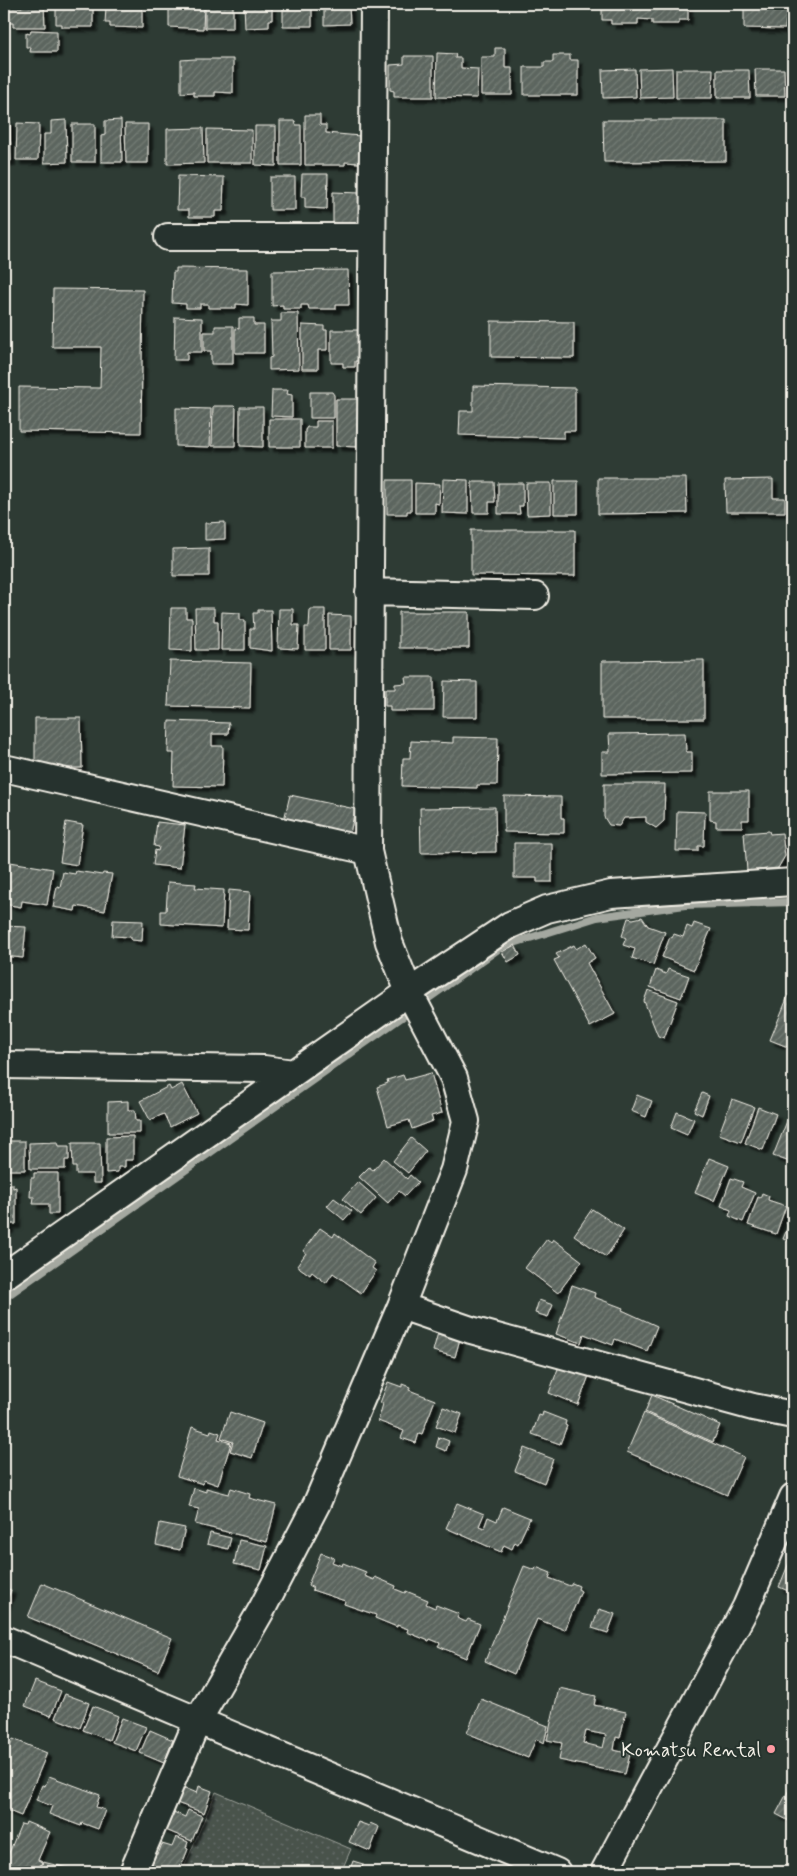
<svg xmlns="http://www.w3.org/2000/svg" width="797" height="1876" viewBox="0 0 797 1876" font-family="Mynerve,sans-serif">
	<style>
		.park { fill: url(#park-dots); stroke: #9ea29a }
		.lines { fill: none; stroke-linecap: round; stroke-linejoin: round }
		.stream { stroke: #a4a8a0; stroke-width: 8 }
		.building { fill: url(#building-hatch); stroke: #f4f1e8; fill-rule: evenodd; filter: url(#shadow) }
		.minor-casing { stroke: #f4f1e8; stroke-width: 30 }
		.minor { stroke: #26332d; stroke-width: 26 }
		.poi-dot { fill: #ff9aa2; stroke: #26332d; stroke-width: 2 }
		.labels { text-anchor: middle; stroke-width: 4; stroke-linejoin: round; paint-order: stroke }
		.poi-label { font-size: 19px; fill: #f4f1e8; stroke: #26332d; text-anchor: end }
	</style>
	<defs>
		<pattern id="park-dots" width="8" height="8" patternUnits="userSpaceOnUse" patternTransform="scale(1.25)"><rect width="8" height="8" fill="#48524c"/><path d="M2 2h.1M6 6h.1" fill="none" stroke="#636b66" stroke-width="1.8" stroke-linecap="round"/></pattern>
		<pattern id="building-hatch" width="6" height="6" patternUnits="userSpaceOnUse" patternTransform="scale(1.25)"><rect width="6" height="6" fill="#5c655e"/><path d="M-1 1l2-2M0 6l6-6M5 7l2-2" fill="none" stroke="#747c75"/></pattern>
		<filter id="shadow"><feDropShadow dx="4.5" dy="4.5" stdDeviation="1" flood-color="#0009"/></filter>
	</defs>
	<rect width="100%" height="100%" fill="#2e3b34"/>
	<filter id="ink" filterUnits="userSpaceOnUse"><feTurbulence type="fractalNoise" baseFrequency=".02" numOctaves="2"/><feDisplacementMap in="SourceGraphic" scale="10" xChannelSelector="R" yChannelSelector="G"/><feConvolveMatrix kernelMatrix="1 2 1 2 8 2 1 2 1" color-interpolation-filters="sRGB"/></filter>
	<g filter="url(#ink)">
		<!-- park -->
		<path class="park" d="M216 1792 351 1849 341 1872H182Z"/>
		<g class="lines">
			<!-- stream -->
			<path class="stream" d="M4 1298 501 947 597 917 685 905 793 902"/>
		</g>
		<!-- building -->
		<path class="building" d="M22 4H44L45 27H13V23H8L7 7H22Z
			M71 4H93V27H62V24H56V7H71Z
			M119 4H142V28L110 27V23H105L106 7H119Z
			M169 4 204 5 203 29 169 27Z
			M244 4H272V20H269V27L245 28Z
			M283 4H312V26H283Z
			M324 4H349L350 24 324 25Z
			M602 4H688V20H679V24H652V20L638 19V24H611V20H602Z
			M744 4H790V20H786L785 29 744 28Z
			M205 5H233V28H205Z
			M31 30 57 31V52H30L31 47H26V33L30 34Z
			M495 48H505V68H512V95H481V57H495Z
			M437 53 456 54 455 58H461V68L478 69 477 98 436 97Z
			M553 55H570V60H578V95H524V67H544V62H553Z
			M404 56H433V97H394V91L390 90V65L404 64Z
			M195 59H233V93L215 92V96H194V92L181 93V60Z
			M672 68 673 97 640 98 639 69Z
			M635 69 636 97 603 98 602 70Z
			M676 69H713L712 98H676Z
			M755 69H784L785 96H756Z
			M717 70H749L750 98H717Z
			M305 115H320V125H326V133L360 136 359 163 345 162V165H305Z
			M66 120 67 162 44 163V134H51V121Z
			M121 120 122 162H101V136L105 135V121Z
			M603 120H726V161L604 162Z
			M4 121H10L11 161H4Z
			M280 121H295L296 125H301V165H280Z
			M17 123 39 124 38 160H16Z
			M72 124H95V162H72Z
			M125 124H148V163H126Z
			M255 126H276V166L255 165Z
			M203 128 204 163 167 164V129Z
			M207 129 252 130V163H207Z
			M302 174H328L327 209 305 208V197H301Z
			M178 176 224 177 223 211H215V217H189V210H177Z
			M270 177H295V210H270Z
			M333 192 360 193 359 224H333Z
			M176 268 248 269V305L236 304V308H208V304H200V308H186V304L172 303 173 272H176Z
			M348 270 349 305H336V309H309L308 305H301V309H283V305L272 306V271Z
			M53 289 143 290 141 433 19 431V387L100 388 101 347H52Z
			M281 313H298L299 369 269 370V358L272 357 271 321H281Z
			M175 317 202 318V352H187V360H174Z
			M239 318H254V325H264V353H235V328L239 329Z
			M491 321 574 322V358L491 357Z
			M302 325 324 326V330H327V350H318V369H302Z
			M215 326H233V364H211V351H204V332H215Z
			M331 330H360V361H355V367H343V363H331Z
			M473 386 575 388V431H564V438L459 435 460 411H473Z
			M272 390H288L287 394 292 395V417L271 416Z
			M310 392H332L334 395V418H310Z
			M336 399H357L358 401V447L336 446Z
			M213 406H234L236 408 235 446H212Z
			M240 407H263V447L240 446Z
			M176 408 211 409 210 447 176 446Z
			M269 419H300V447H269Z
			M316 421H332V448H305V430L307 427H316Z
			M598 478H686L687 513 598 514Z
			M443 479 468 480V514L442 513Z
			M773 479V498H785V512H726L725 480Z
			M387 480H411V511H407V514H387Z
			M554 481H578V514H554Z
			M472 482H494L495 502H489V513H473Z
			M415 483 440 484 439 504 435 503V513H415Z
			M498 483H523V506H519L520 514H498Z
			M526 483H551V514L527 515Z
			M225 522V539L205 540V523Z
			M471 530H575V576L471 575Z
			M209 548V576H173V549Z
			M171 608H186V618H192V651L170 650Z
			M195 608H214V621H218V650H196Z
			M279 609H293V625H299L298 649 278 648Z
			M310 609H325V650H305V627H309Z
			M258 610H271L272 651 250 648V629H254L253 613H258Z
			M222 612 240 613V620H245V650H221Z
			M399 612H469V648H399Z
			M329 615 351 616V650H329Z
			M704 660V719H602V661Z
			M170 661 251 663 250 708 168 706Z
			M405 677H434V711H390V706H385V689H395V684L406 683Z
			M444 681 477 682V717H443Z
			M35 718H81L82 768H35Z
			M169 721 229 723 228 734H212V746H223L222 787 173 786 174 753H168Z
			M685 733 686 752H692V773L602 774V752H610L609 734Z
			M453 737 498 738 497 785H477V788L402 786 403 758H410L411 741 453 743Z
			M604 784H665L664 821 656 828 646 822V817L624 818 619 826 609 825 604 817Z
			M710 791H749V820H742V827H716V821L710 820Z
			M290 795 355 809 350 834 284 820Z
			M504 796 561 797V818H564V833L504 832Z
			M495 807 496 852 421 853 420 808Z
			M677 811 705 812 704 846H698V851H676Z
			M66 822 83 825 77 865 60 862Z
			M157 822 185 825 180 868 153 865 155 850 158 851 159 847 154 846Z
			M769 831 770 834 782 833 785 856 778 868 747 871 744 833Z
			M514 843H552V882H537V878H514Z
			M4 861 53 869 47 905 22 901 21 907 4 904Z
			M76 871 102 875 103 873 112 874 105 911 76 906 75 911 53 907 57 886 60 887 63 872 75 874Z
			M168 882 196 884 195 888 224 890 222 928 161 924V911H166Z
			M229 890 250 892 248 930 227 929Z
			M642 917 648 926 665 932 653 965 632 958 635 949 623 945 626 938 622 936 628 918 633 919Z
			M113 920 143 921 142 941 131 940V937L112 936Z
			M694 923 711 929 694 970 662 957 670 937 672 938 674 934 683 937 687 926 692 928Z
			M4 926 26 927 23 958 4 956Z
			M586 943 595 958 587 963 615 1014 590 1027 554 960 559 958 556 954 574 945 576 949Z
			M515 945 520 955 508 962 502 952Z
			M668 969 689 976 681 998 650 987 656 970 666 974Z
			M791 989 793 990V1049L770 1040Z
			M648 990 678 1001 664 1038 658 1036 644 1001Z
			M431 1073 442 1113 431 1116 433 1121 412 1129 409 1120 388 1126 377 1087 388 1083 387 1080 403 1075 405 1080Z
			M182 1084 197 1113 170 1127 164 1114 150 1120 140 1101 169 1086 171 1090Z
			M702 1093 709 1096 702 1115 694 1111Z
			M637 1095 652 1101 646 1117 631 1111Z
			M732 1099 754 1107 741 1142 719 1134Z
			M128 1101V1110H135L136 1121H140V1133H108V1102Z
			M758 1107 776 1114 763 1150 745 1143Z
			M677 1112 694 1119 687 1135 671 1128Z
			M787 1121 793 1123V1154L790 1162 773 1156Z
			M133 1136V1160H125V1167H118V1172L106 1173V1137Z
			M411 1138 426 1151 408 1173 393 1161Z
			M4 1141H25V1170H4Z
			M58 1142 59 1146H69V1160H65V1169H30L29 1143Z
			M72 1143H100L101 1183H93V1174H76V1167H73Z
			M384 1158 407 1179 410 1175 418 1182 405 1196 399 1191 388 1203 359 1177 369 1167 373 1170Z
			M709 1158 729 1166 714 1201 695 1193Z
			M34 1173H58V1214H49V1204H33L34 1197H30L31 1178H34Z
			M731 1178 743 1182 741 1187 755 1193 743 1222 729 1216 731 1210 721 1206Z
			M358 1182 376 1198 361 1215 343 1199Z
			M4 1184H13V1188L16 1187V1224H9V1229H4Z
			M762 1193 769 1196 768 1200 786 1206 776 1234 748 1225 758 1197 760 1198Z
			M334 1198 352 1211 344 1220 327 1206Z
			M592 1209 624 1230 606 1257 574 1235Z
			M790 1211 793 1212V1243L783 1239 789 1224 786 1223Z
			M320 1228 333 1237 335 1233 375 1263 372 1268 376 1271 361 1293 333 1273 326 1283 312 1272 310 1275 297 1266 306 1253 303 1251Z
			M547 1239 551 1242 553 1239 582 1261 558 1293 525 1268Z
			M572 1285 595 1293 594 1297 623 1308 622 1310 657 1326 647 1351 615 1339 613 1345 584 1334 581 1343 556 1334Z
			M539 1300 553 1305 548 1317 535 1313Z
			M439 1329 461 1335 455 1357 433 1351Z
			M559 1366 590 1373 578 1405 549 1393Z
			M388 1382 402 1387V1384L410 1387 409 1390 435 1400 422 1434 419 1433 416 1443 401 1438 404 1431 378 1421 383 1404 380 1403Z
			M652 1395 720 1425 713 1442 645 1412Z
			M443 1407 462 1414 455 1433 436 1426Z
			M230 1412 263 1423 252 1458 230 1451 233 1442 221 1438Z
			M543 1412 566 1421 565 1425 567 1426 560 1444 532 1434 539 1415 542 1416Z
			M644 1413 744 1457 727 1495 627 1452Z
			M192 1427 210 1433 211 1430 220 1433 218 1439 231 1443 218 1485 204 1480 203 1484 177 1476Z
			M439 1437 449 1441 446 1451 436 1447Z
			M524 1448 553 1459 544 1483 515 1471Z
			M194 1488 206 1492V1488L229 1494 231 1488 250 1494 249 1498 276 1505 267 1542 195 1524 199 1509 189 1507Z
			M457 1503 484 1514 479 1526 484 1528 488 1517 497 1521 503 1507 530 1518 518 1544 515 1542 512 1549 504 1545 501 1552 446 1528Z
			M160 1523 185 1528 180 1550 156 1545Z
			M210 1533 231 1538 228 1549 207 1544Z
			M239 1540 267 1546 261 1570 234 1564Z
			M321 1553 334 1558 332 1562 342 1566 343 1563 366 1572 364 1576 374 1580 375 1577 396 1586 395 1589 405 1593 406 1591 428 1600 426 1604 435 1608 436 1605 459 1614 457 1618 466 1622 468 1619 480 1624 466 1658 438 1646 440 1643 430 1639 429 1641 407 1632 408 1629 397 1625V1627L375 1618 376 1615 344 1604 345 1601 312 1590 313 1588 308 1585Z
			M793 1553V1593L779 1587Z
			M524 1566 535 1570 536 1567 551 1573 549 1578 570 1586 572 1583 579 1586 578 1589 581 1591 565 1630 537 1619 514 1674 485 1661Z
			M42 1583 172 1638 158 1671 28 1617Z
			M4 1587 11 1590 4 1607Z
			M599 1609 615 1614 608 1633 592 1628Z
			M35 1681 61 1691 51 1716 25 1706Z
			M559 1688 596 1696 594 1705 626 1712 620 1738 616 1737 614 1750 630 1754 625 1774 559 1760 562 1743 547 1740ZM586 1731 606 1735 603 1748 583 1743Z
			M65 1694 89 1703 80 1728 55 1718Z
			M481 1699 548 1726 544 1743 536 1739 528 1758 467 1733Z
			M93 1706 118 1716 109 1740 83 1730Z
			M122 1718 146 1727 136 1751 112 1742Z
			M150 1730 173 1740 164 1763 140 1753Z
			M13 1739 47 1753 21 1816 4 1809V1761Z
			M49 1776 100 1795 96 1807 105 1810 98 1829 82 1823 81 1826 49 1814 52 1806 36 1800 42 1785 45 1786Z
			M793 1782V1823L776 1814Z
			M180 1786 197 1793 199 1786 212 1791 204 1813 174 1802Z
			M169 1810 185 1817 188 1810 202 1816 192 1841 161 1828Z
			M26 1822 50 1832 38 1860 42 1862 38 1872H12L13 1869 4 1865 21 1824 25 1825Z
			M358 1822 369 1826 370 1823 379 1827 370 1851 349 1842Z
			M176 1837 188 1842 186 1848 188 1849 179 1872H159L145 1867 151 1851 158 1854 162 1844 172 1847Z
			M353 1861 363 1864 362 1869 370 1872H349Z
			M43 1862 76 1870V1872H39Z"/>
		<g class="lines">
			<!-- minor casing -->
			<g class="minor-casing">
				<path id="minor" d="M168 237H372
					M369 592 535 596
					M4 768 368 851
					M4 1065 264 1069 293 1073
					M4 1276 409 992 510 925 547 909 611 894 793 882
					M401 1306 471 1330 753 1407 793 1415
					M4 1639 557 1872
					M133 1872 197 1722 262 1609 317 1503 401 1306 454 1170 466 1121 454 1078 409 992 389 942 368 851 374 4
					M604 1872 746 1607 793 1497"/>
			</g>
			<!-- minor -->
			<use href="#minor" class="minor"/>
		</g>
	</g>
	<!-- markers -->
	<circle class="poi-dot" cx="771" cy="1749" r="5"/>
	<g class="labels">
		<!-- poi labels -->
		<g class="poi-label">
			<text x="761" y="1756">Komatsu Rental</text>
		</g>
	</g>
	<!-- margin -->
	<rect width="797" height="1876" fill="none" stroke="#26332d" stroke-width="20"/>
	<rect x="10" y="10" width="777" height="1856" fill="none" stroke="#f4f1e8" stroke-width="2" filter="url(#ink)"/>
</svg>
